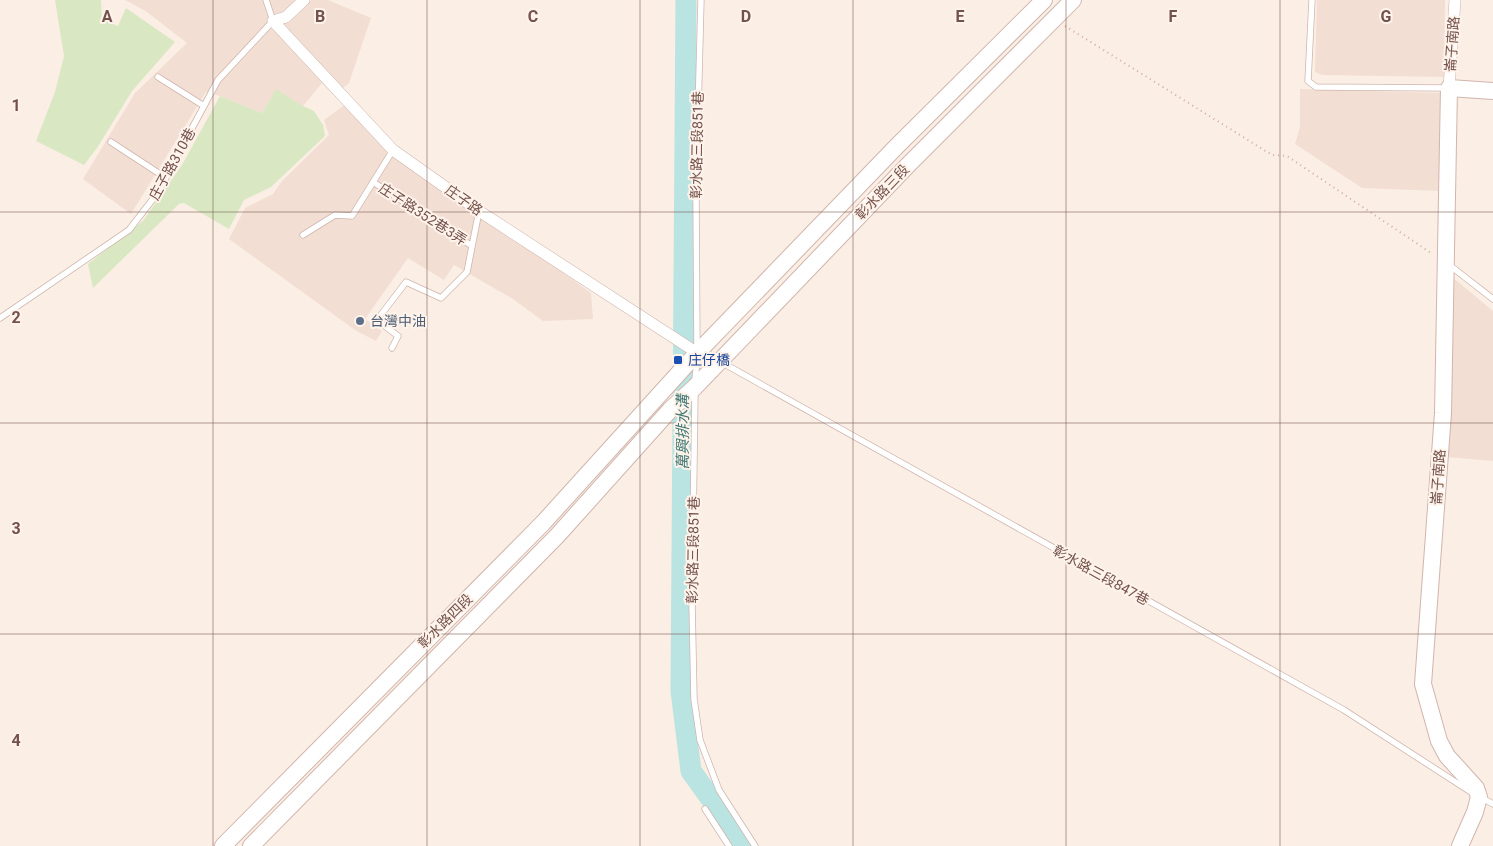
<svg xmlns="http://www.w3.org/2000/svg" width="1493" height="846" viewBox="0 0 1493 846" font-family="Roboto,'Noto Sans TC',sans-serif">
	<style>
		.residential { fill: #f2ded3 }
		.green { fill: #d9e8c3 }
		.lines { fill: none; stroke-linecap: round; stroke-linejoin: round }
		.river { stroke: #bae4e2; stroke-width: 21 }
		.lane-casing { stroke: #ceb6ae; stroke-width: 7 }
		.street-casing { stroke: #ceb6ae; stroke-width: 12 }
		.secondary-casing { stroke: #d1b5ac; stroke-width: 18 }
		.path { stroke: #d4aba0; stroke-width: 2; stroke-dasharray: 1 4; stroke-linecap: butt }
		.lane { stroke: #fff; stroke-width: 5.5 }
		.street { stroke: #fff; stroke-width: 11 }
		.secondary { stroke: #fff; stroke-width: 16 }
		.grid { fill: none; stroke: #73524b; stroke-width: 1; stroke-opacity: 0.55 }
		.service-dot { fill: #5c6f8a; stroke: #fef3ea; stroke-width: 2 }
		.transit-dot { fill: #1a4fb4; stroke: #fef3ea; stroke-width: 2 }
		.labels { text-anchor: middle; stroke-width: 4; stroke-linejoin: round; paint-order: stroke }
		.street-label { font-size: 14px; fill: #73524b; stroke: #fef3ea }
		.service-label { font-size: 14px; fill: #4e5e75; stroke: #fef3ea; text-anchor: start }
		.transit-label { font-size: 14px; fill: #164399; stroke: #fef3ea; text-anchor: start }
		.water-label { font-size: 15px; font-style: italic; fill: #407876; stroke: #fef3ea }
		.grid-label { font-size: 16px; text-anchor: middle; font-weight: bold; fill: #73524b; stroke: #fef3ea; stroke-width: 4; stroke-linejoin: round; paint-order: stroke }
	</style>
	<rect width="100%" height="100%" fill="#fbeee4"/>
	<!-- residential -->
	<path class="residential" d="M125 0H328L371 18 349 83 334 95 322 83 303 106 276 90 262 113 220 96 206 92 131 214 83 179 135 93 187 43 147 12Z
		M1317 0H1445L1444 77 1322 75 1315 72Z
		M1300 89 1445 93 1441 191 1362 188 1295 144 1300 127Z
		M346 104 383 142 591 293 593 319 543 321 513 299 454 265 444 280 408 258 365 319 382 331 376 341 355 330 229 239 245 208 273 194 282 181 329 135 324 120Z
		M1451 276 1493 311V461L1446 457Z"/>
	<!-- green -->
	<path class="green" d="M55 0H101L102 20 118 26 126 8 175 42 132 91 97 148 84 165 36 141 55 92 64 56Z
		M276 89 303 106 314 111 323 125 325 136 271 187 244 200 229 229 184 203 179 204 93 288 88 264 143 221 182 165 220 96 262 113Z"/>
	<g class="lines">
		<!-- river -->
		<path class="river" d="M686 0 681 691 691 771 745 846"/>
		<!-- lane casing -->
		<g class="lane-casing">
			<path id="lane" d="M1312 0 1308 81 1316 87 1448 88
				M158 77 204 106
				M111 142 166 178
				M373 182 472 246
				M303 235 335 215 352 216 393 150
				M1448 264 1493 299
				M0 318 129 230 156 195 218 80 273 21 266 0
				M392 348 398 336 377 320 406 282 441 298 467 272 479 211
				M697 348 696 191 701 0
				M721 362 1344 710 1471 792
				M695 380 697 360
				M695 392 692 601 694 699 700 740 719 790 755 846
				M1482 798 1493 804
				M705 809 729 846"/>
		</g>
		<!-- street casing -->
		<g class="street-casing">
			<path id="street" d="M304 0 286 17 273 21 393 150 479 211 696 352 719 361
				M1449 88 1455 0"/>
		</g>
		<!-- secondary casing -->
		<g class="secondary-casing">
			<path id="secondary" d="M223 846 543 523 697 353 897 146 1044 0
				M251 846 557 536 670 410 695 387 909 164 1073 0
				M1460 846 1475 812 1479 797 1476 788 1447 756 1439 741 1423 684 1443 413 1449 88 1493 91"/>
		</g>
		<!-- path -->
		<path class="path" d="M1065 26 1272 155 1287 156 1431 253"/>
		<!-- lane -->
		<use href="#lane" class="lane"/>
		<!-- street -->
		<use href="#street" class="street"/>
		<!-- secondary -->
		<use href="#secondary" class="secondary"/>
	</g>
	<!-- grid -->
	<path class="grid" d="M213 0V846M427 0V846M640 0V846M853 0V846M1066 0V846M1280 0V846M0 212H1493M0 423H1493M0 634H1493"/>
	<!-- markers -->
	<circle class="service-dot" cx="360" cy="321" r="5"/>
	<rect class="transit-dot" x="673" y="355" width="10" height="10" rx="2.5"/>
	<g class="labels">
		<!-- street labels -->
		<g class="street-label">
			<text transform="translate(1452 44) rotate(-86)" y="5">崙子南路</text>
			<text transform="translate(697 145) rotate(-89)" y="5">彰水路三段851巷</text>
			<text transform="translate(172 164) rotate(-61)" y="5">庄子路310巷</text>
			<text transform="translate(882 192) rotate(-46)" y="5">彰水路三段</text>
			<text transform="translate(464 200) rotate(35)" y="5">庄子路</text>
			<text transform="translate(423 214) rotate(33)" y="5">庄子路352巷3弄</text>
			<text transform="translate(1438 477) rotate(-86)" y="5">崙子南路</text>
			<text transform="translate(693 550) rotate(-89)" y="5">彰水路三段851巷</text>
			<text transform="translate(1101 575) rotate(29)" y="5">彰水路三段847巷</text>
			<text transform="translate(445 621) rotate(-45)" y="5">彰水路四段</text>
		</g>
		<!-- service labels -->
		<g class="service-label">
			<text x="370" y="326">台灣中油</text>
		</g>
		<!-- transit labels -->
		<g class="transit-label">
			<text x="688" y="365">庄仔橋</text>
		</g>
		<!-- water labels -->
		<g class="water-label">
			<text transform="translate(683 432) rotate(-90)" y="5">萬興排水溝</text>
		</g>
	</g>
	<g class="grid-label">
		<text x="107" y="22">A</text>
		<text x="320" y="22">B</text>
		<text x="533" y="22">C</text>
		<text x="746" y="22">D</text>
		<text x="960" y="22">E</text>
		<text x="1173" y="22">F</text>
		<text x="1386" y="22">G</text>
		<text x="16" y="111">1</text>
		<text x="16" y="323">2</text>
		<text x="16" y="534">3</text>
		<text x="16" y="746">4</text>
	</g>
</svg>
